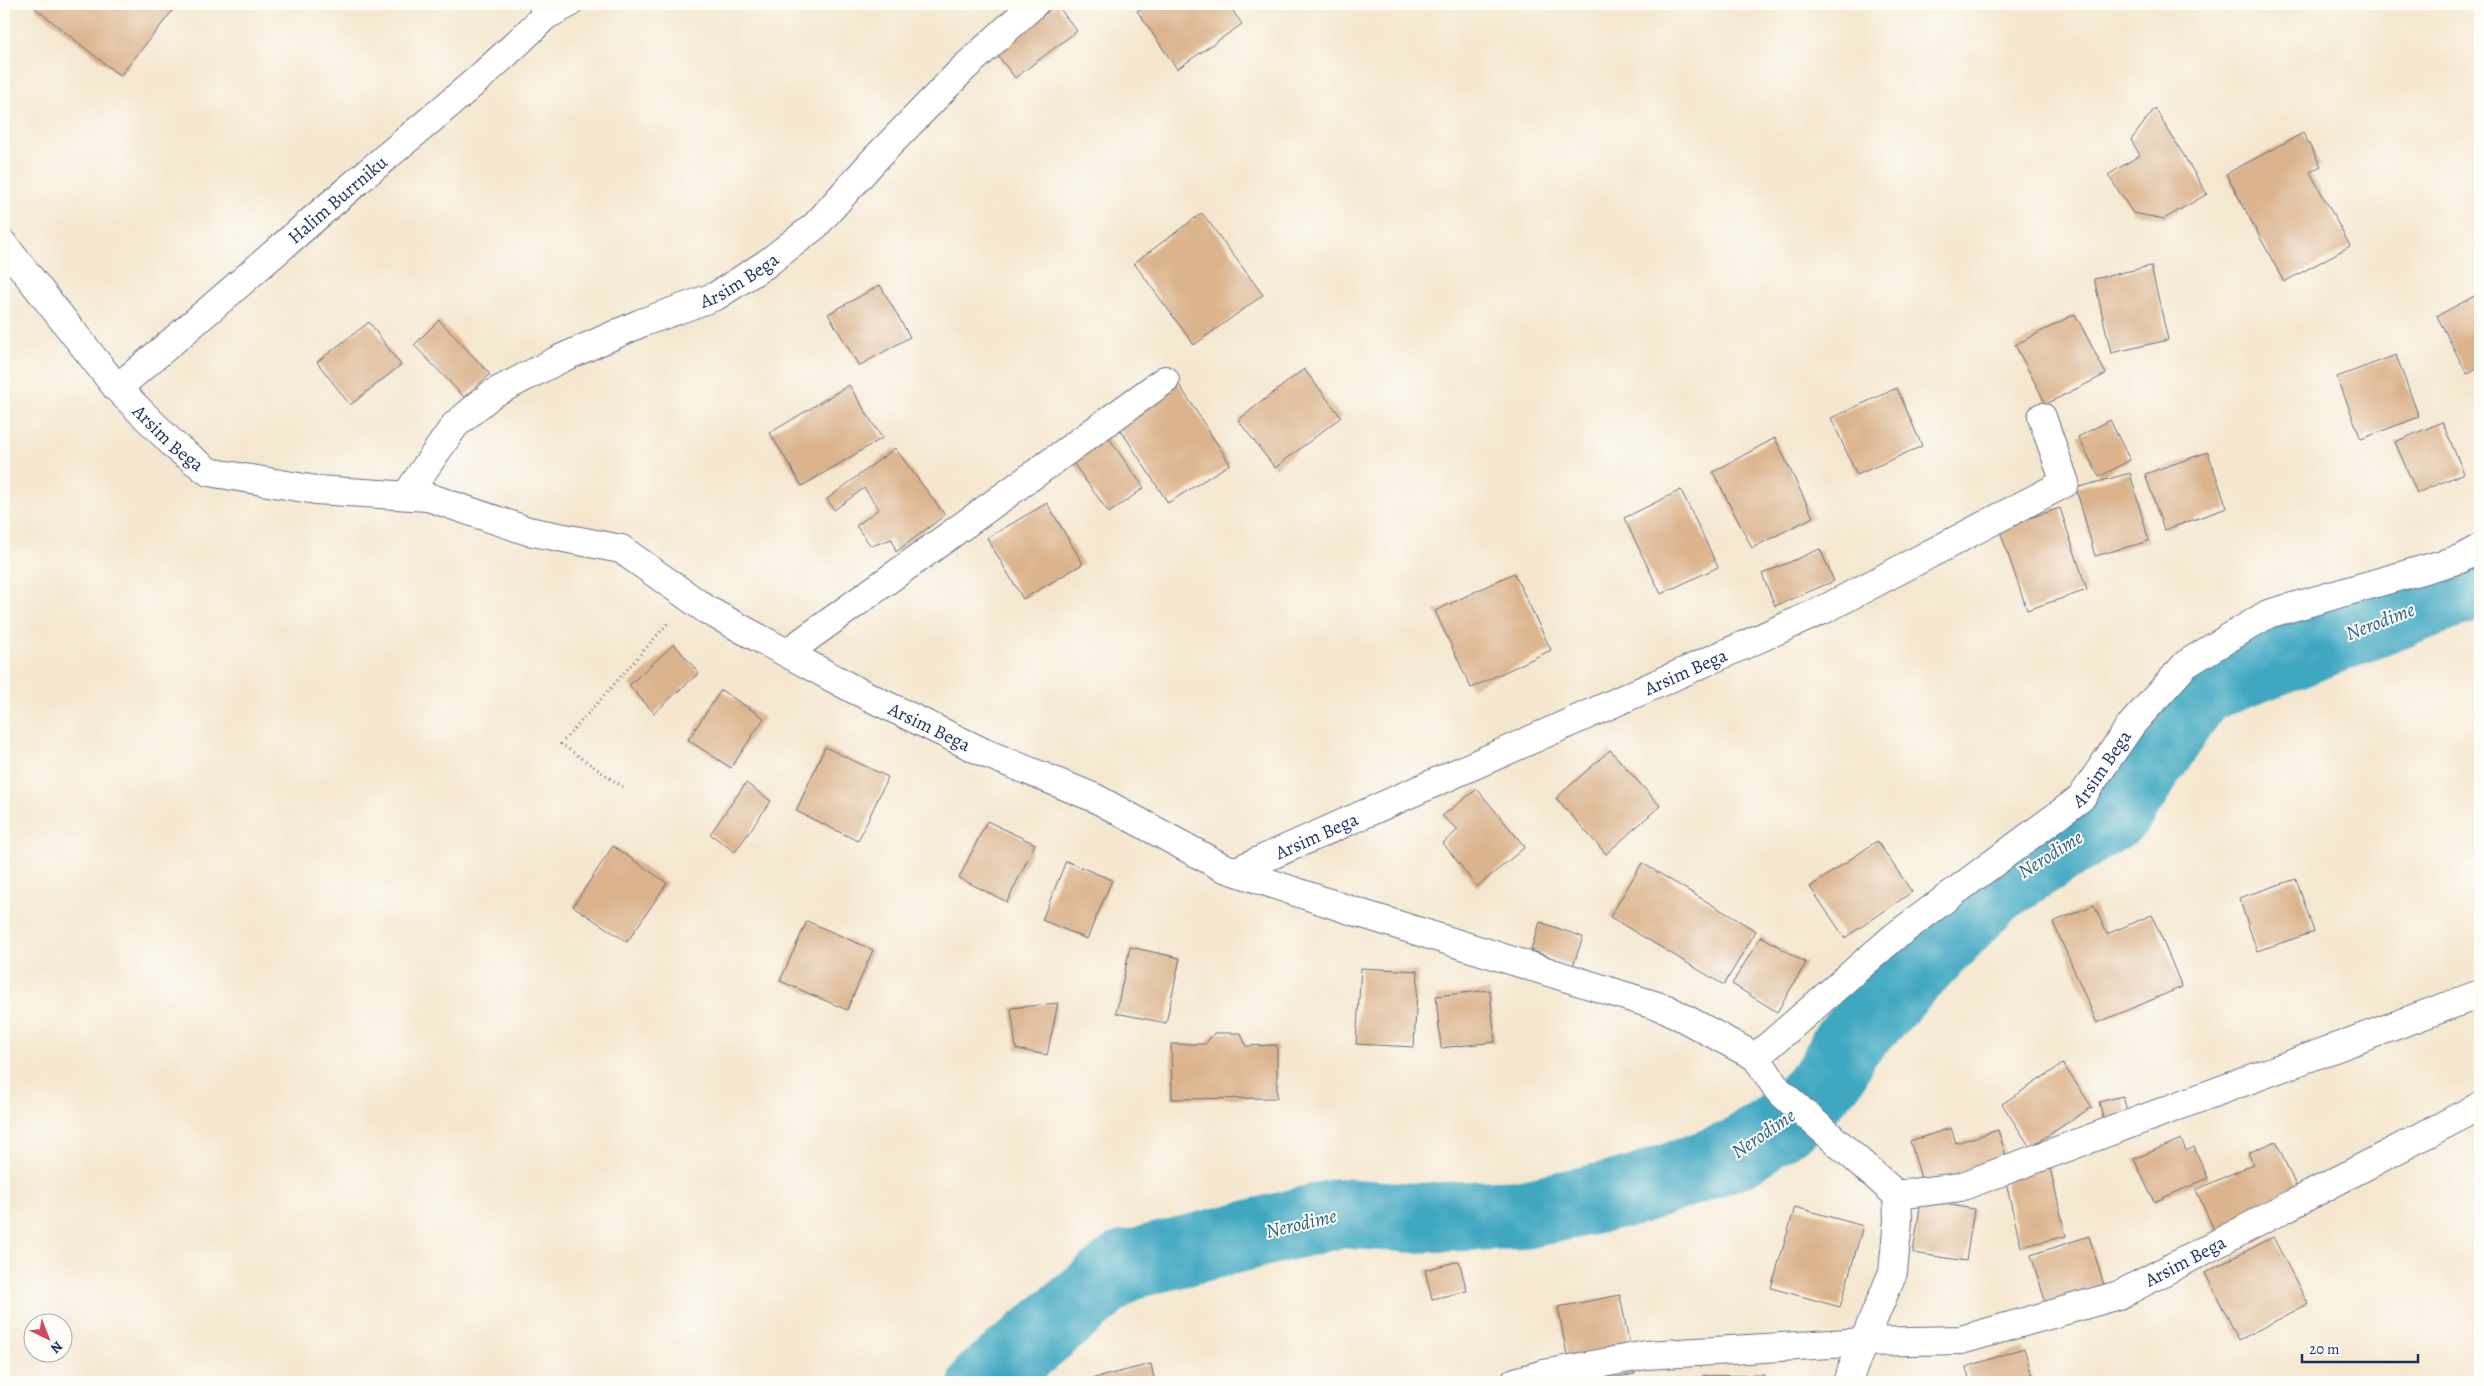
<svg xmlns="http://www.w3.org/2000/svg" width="2484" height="1386" viewBox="0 0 2484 1386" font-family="Alegreya,serif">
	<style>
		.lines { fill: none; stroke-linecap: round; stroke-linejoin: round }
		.river { stroke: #41a7c1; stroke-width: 70 }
		.building { fill: #dbb48d }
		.minor-casing { stroke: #676f86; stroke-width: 30 }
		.path { stroke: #676f86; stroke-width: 3; stroke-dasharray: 1 4; stroke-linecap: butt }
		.minor { stroke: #fff; stroke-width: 28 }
		.labels { text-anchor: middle; stroke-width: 4; stroke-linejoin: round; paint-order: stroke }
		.street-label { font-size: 19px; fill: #1b2f5e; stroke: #fdfcf7 }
		.water-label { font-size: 20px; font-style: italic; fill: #2a5f86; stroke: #fdfcf7 }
	</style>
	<rect width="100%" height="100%" fill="#fdfcf7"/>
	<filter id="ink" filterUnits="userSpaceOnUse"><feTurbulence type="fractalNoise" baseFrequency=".02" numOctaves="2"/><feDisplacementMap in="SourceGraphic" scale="10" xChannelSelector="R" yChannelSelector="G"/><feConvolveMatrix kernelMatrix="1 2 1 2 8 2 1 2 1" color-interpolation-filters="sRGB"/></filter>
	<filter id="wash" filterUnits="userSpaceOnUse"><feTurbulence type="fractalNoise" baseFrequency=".0096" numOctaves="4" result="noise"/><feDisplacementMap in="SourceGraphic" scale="20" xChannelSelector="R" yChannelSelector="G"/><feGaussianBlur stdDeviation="1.12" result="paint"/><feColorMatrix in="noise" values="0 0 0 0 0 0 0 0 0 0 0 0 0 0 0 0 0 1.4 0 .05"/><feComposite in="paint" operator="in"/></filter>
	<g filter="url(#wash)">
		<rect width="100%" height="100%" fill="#f5e7cf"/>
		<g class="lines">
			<!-- river -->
			<path class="river" d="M984 1382 1124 1266 1339 1213 1414 1218 1523 1214 1635 1191 1736 1154 1791 1118 1831 1074 1845 1045 1992 891 2118 812 2200 689 2457 592 2480 578"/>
		</g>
		<g id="blocks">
			<!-- building -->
			<path class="building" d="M38 4H178L120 76 35 8Z
				M1147 4H1228L1242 24 1177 69 1137 11Z
				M1057 5 1077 31 1015 78 995 52Z
				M2155 108 2207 194 2164 219 2133 213 2108 175 2140 155 2131 140Z
				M2303 133 2321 166 2310 172 2350 246 2284 282 2226 174Z
				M1202 213 1263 295 1194 345 1134 263Z
				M2151 266 2168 340 2111 353 2094 279Z
				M880 285 910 337 859 366 828 314Z
				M2480 293V366L2467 374 2437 316Z
				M2075 314 2106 374 2046 404 2015 345Z
				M439 320 490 374 464 397 414 345Z
				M369 322 401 365 350 405 317 362Z
				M2396 355 2419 417 2361 439 2337 377Z
				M1304 369 1341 417 1275 468 1238 420Z
				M1175 378 1230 464 1168 503 1113 418Z
				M849 385 882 438 802 486 770 433Z
				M1897 388 1922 446 1857 475 1831 418Z
				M2110 420 2130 460 2099 477 2078 437Z
				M2442 422 2464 473 2417 493 2395 442Z
				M1106 434 1144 488 1109 513 1071 460Z
				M1775 438 1813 517 1752 548 1713 472Z
				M895 448 945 515 896 552 892 539 871 546 856 526 879 509 864 488 834 510 827 499Z
				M2208 452 2227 508 2164 530 2145 474Z
				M2130 473 2149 541 2095 556 2076 488Z
				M1681 490 1718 567 1661 594 1624 518Z
				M1047 503 1083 564 1023 599 987 538Z
				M2060 508 2087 590 2027 610 1999 528Z
				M1820 549 1834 581 1775 606 1762 574Z
				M1514 573 1551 650 1471 688 1435 611Z
				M674 644 699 673 654 713 629 685Z
				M721 690 764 718 731 768 688 740Z
				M825 747 888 777 858 841 796 811Z
				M1610 750 1660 806 1606 854 1556 798Z
				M746 783 771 801 735 852 710 834Z
				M1477 789 1525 847 1477 887 1443 843 1458 830 1442 816Z
				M987 821 1035 844 1007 902 959 878Z
				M1877 841 1912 892 1845 938 1810 887Z
				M613 846 667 883 627 942 573 906Z
				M1066 861 1112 880 1087 939 1042 920Z
				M1642 863 1756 931 1724 985 1610 917Z
				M2296 879 2314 932 2257 951 2239 898Z
				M2094 905 2107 934 2152 915 2182 987 2097 1023 2053 922Z
				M807 921 873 950 847 1010 780 981Z
				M1540 922 1583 937 1573 966 1531 950Z
				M1761 936 1806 963 1777 1012 1732 984Z
				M1130 947 1180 958 1166 1023 1116 1013Z
				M1361 968 1418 971 1414 1047 1356 1044Z
				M1490 990 1495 1042 1441 1048 1436 996Z
				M1058 1003 1047 1055 1016 1049 1011 1008Z
				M1214 1033H1241L1246 1046 1277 1045V1098L1172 1099 1171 1044H1205Z
				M2063 1064 2092 1107 2030 1147 2002 1104Z
				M2123 1096 2128 1115 2104 1121 2099 1102Z
				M1951 1128 1956 1143 1998 1130 2007 1159 1923 1185 1910 1141Z
				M2181 1139 2186 1151 2194 1147 2208 1178 2154 1202 2134 1159Z
				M2276 1141 2299 1193 2215 1232 2196 1190 2253 1164 2248 1153Z
				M2049 1164 2066 1236 2021 1247 2004 1174Z
				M1921 1200 1974 1209 1966 1261 1913 1253Z
				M1795 1207 1863 1226 1840 1307 1771 1288Z
				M2089 1236 2104 1285 2046 1304 2031 1255Z
				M2273 1237 2308 1304 2239 1340 2205 1273Z
				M1459 1261 1467 1291 1432 1299 1425 1270Z
				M1620 1295 1635 1374 1590 1382H1572L1558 1307Z
				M2024 1348 2034 1382H1970L1966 1367Z
				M1151 1364 1155 1382H1092L1091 1379Z
				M1764 1375 1765 1382H1702V1376Z"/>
		</g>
	</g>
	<g filter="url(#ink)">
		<use href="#blocks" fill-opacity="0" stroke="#676f86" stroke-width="1"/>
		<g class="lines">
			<!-- minor casing -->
			<g class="minor-casing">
				<g id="minor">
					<path d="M545 16 568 4"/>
					<path id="s1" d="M4 245 117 388 176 447 209 472 316 490 428 497 528 531 621 549 707 610 853 689 985 753 1095 798 1222 867 1353 911 1667 1009 1756 1057 1778 1090 1897 1195 1898 1220 1893 1272 1847 1382"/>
					<path id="s2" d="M117 388C197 322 274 253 352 186 417 130 485 77 545 16L543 4"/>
					<path id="s3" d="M407 494 455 425 492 394 560 359 641 323 716 296 766 264 815 226 875 159 963 69 1034 4"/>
					<path d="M788 652 1165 380"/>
					<path id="s4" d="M1236 871 1823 610 2065 483 2042 417"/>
					<path id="s5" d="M1756 1057 1894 937 2081 798 2131 725 2186 664 2268 614 2460 559 2480 548"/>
					<path d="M1897 1195 1960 1187 2480 994"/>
					<path id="s6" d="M1515 1382 1544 1374 1646 1355 1865 1342 1961 1340 2119 1295 2480 1106"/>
				</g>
			</g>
			<!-- path -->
			<path class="path" d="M623 787 561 744 668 623"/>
			<!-- minor -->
			<use href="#minor" class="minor"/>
		</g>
	</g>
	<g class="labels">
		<!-- street labels -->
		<g class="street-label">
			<text dy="7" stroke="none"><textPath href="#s2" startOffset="290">Halim Burrniku</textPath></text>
			<text dy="7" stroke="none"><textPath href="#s3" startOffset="405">Arsim Bega</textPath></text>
			<text dy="7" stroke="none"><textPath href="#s1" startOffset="254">Arsim Bega</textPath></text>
			<text dy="7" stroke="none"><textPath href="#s4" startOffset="492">Arsim Bega</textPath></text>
			<text dy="7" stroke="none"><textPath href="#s1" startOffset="1085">Arsim Bega</textPath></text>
			<text dy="7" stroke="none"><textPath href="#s5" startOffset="452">Arsim Bega</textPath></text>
			<text dy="7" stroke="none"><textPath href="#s4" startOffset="88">Arsim Bega</textPath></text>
			<text dy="7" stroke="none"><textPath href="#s6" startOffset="688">Arsim Bega</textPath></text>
		</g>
		<!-- water labels -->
		<g class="water-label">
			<text transform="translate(2380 621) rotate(-21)" y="7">Nerodime</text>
			<text transform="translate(2050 854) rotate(-32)" y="7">Nerodime</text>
			<text transform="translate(1763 1133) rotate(-34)" y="7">Nerodime</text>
			<text transform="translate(1301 1223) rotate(-13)" y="7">Nerodime</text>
		</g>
	</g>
	<!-- margin -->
	<rect width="2484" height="1386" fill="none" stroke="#fdfcf7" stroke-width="20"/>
	<!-- north arrow -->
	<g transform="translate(48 1338) rotate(137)"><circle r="24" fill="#fdfcf7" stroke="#a3aaba"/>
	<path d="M0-4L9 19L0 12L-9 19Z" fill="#d1495b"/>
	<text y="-8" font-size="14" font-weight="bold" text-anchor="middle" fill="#1b2f5e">N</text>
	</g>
	<!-- scale -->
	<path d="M2302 1354v8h116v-8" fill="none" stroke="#1b2f5e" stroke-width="2.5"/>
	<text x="2309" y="1354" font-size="15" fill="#1b2f5e" stroke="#fdfcf7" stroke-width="4" paint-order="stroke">20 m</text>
</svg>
